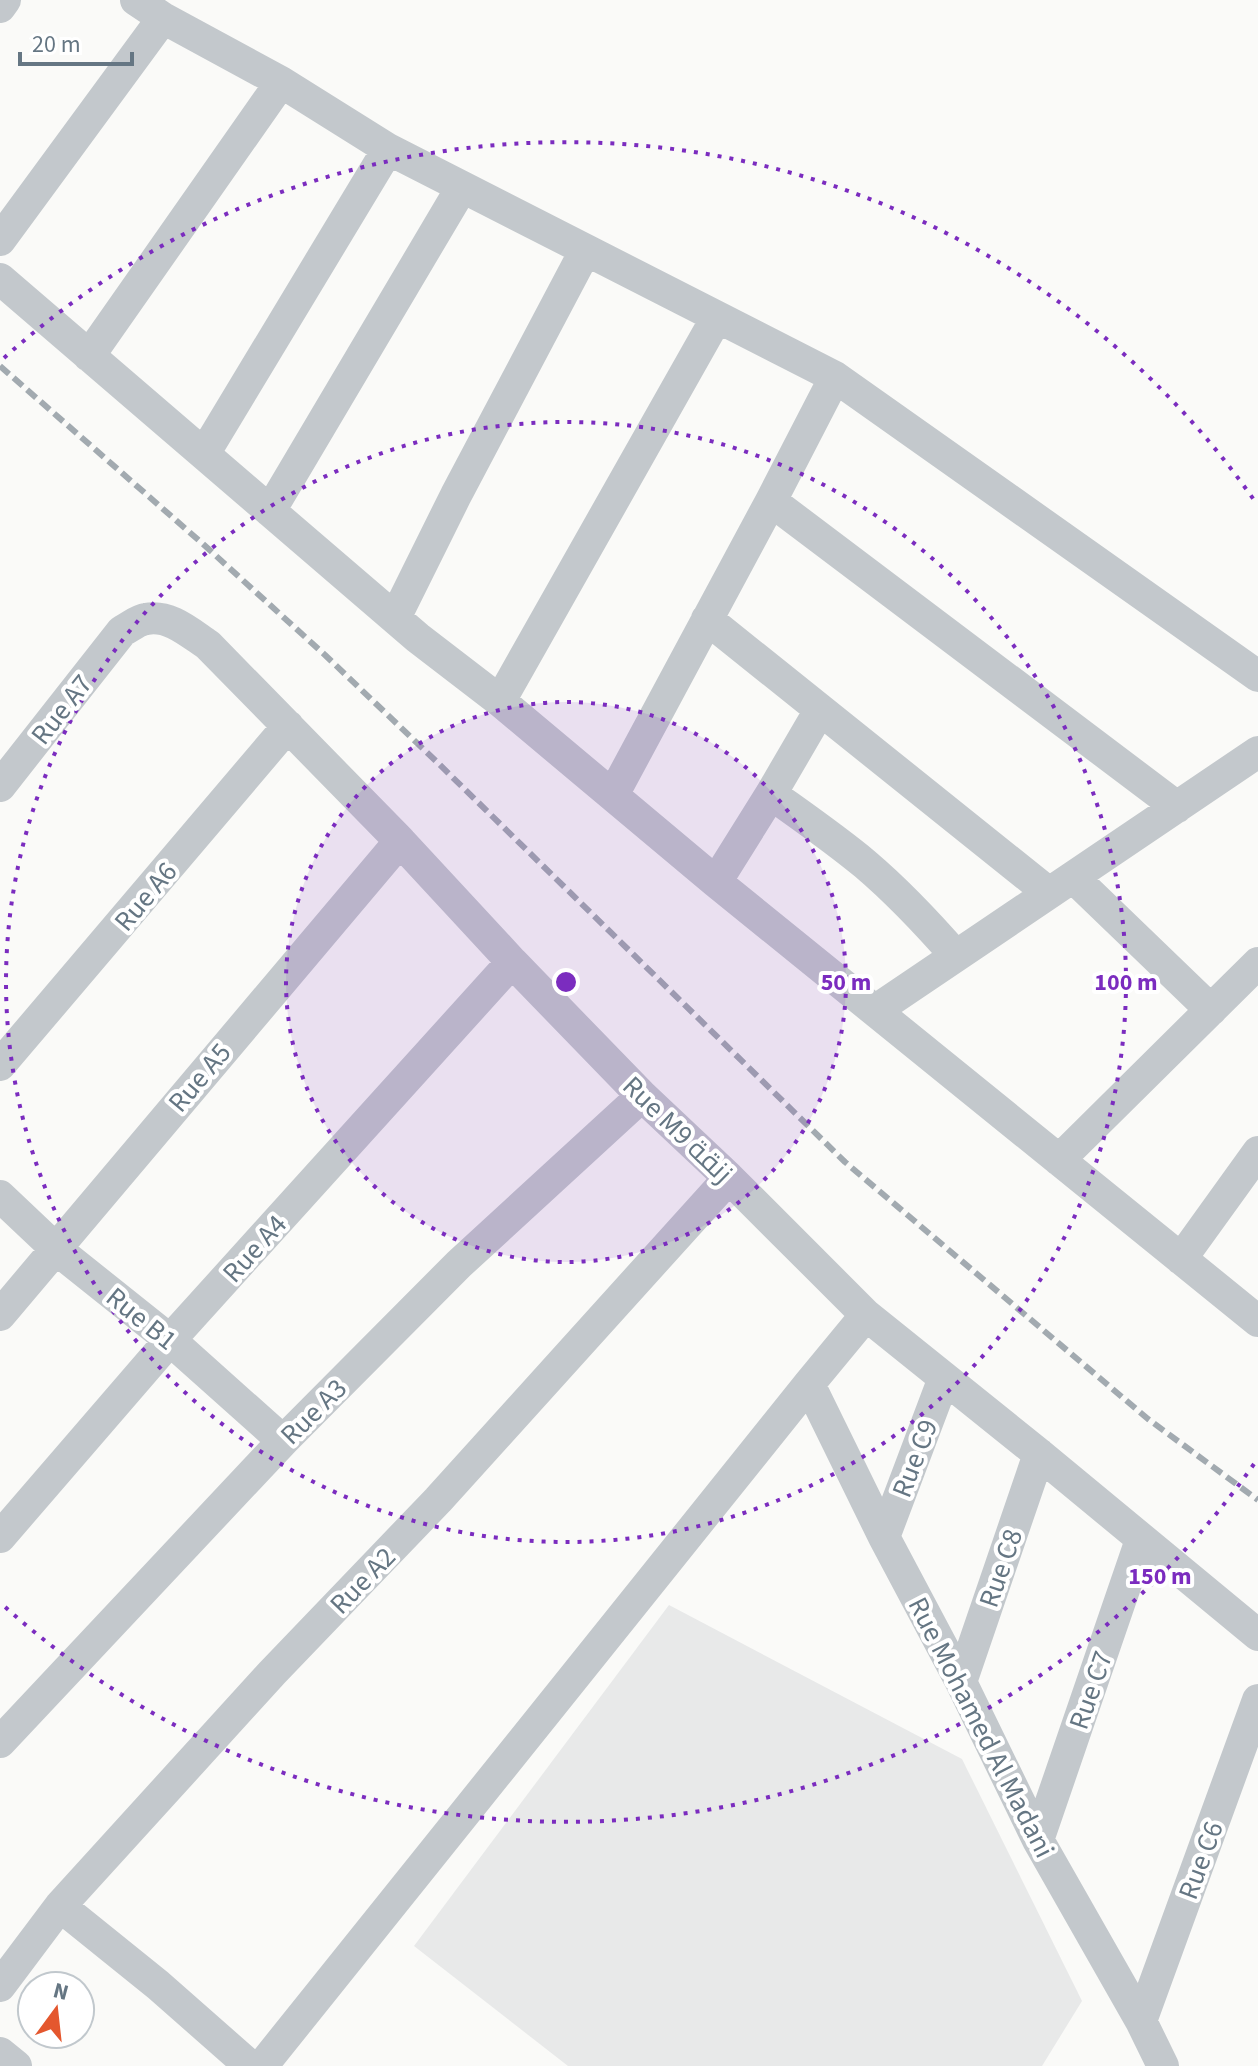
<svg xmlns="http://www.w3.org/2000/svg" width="1258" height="2066" viewBox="0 0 1258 2066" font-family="'Source Sans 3',Cairo,sans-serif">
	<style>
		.built { fill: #e8e9e9 }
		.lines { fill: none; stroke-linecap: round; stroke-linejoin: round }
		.street { stroke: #c3c8cc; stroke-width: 32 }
		.rail { stroke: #a2aab0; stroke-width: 6; stroke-dasharray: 12 6; stroke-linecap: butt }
		.ring { fill: none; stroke: #7b2cbf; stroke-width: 4; stroke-dasharray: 4 8 }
		.labels { text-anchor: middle; stroke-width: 8; stroke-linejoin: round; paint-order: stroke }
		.street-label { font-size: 28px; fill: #657683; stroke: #fff }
		.centre { fill: #7b2cbf; stroke: #fff; stroke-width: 4 }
		.ring-label { font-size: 24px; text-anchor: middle; font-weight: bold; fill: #7b2cbf; stroke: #fff; stroke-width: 8; stroke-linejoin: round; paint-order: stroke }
	</style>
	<rect width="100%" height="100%" fill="#fafaf8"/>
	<!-- built -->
	<path class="built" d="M669 1605 962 1759 1082 2001 1042 2066H568L414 1946Z"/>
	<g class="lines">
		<!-- street -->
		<path class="street" d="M136 0 163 18 281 82 388 149 835 377 1258 676
			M0 7 5 0
			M0 240 163 18
			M0 279 418 638 500 701 716 882 1258 1321
			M89 356 281 82
			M204 454 388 149
			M771 501 1177 807
			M270 511 462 187
			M395 618 456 495 585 251
			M707 619 1049 893
			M500 701 717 317
			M0 786 122 631C130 627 138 620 146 619 169 614 190 633 208 645L400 841 512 962 642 1096 729 1178 866 1315 1039 1454 1258 1635
			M771 794C803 817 835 839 865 864 898 892 928 924 956 956
			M613 795 771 501 835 377
			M1074 878 1211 1010
			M716 882 771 794 820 710
			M876 1010 1258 752
			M0 1065 288 726
			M1059 1160 1258 963
			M0 1196 56 1249 170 1340 283 1441
			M1181 1259 1258 1152
			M0 1315 400 841
			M809 1384 884 1537 961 1682 1038 1840 1141 2021 1163 2066
			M0 1537 170 1340 512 962
			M884 1537 944 1378
			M961 1682 1039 1454
			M0 1742 283 1441 459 1264 642 1096
			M1038 1840 1141 1540
			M60 1906 158 1985 250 2066
			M0 1986 60 1906 272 1673 438 1500 729 1178
			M1141 2021 1258 1700
			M0 2053 16 2066
			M262 2066 809 1384 866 1315"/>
		<!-- rail -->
		<path class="rail" d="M0 366 203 544 325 655 439 764 845 1162 1148 1419 1258 1500"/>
	</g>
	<!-- distance rings -->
	<circle cx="566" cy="982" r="280" fill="#7b2cbf" fill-opacity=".12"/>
	<g class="ring">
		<circle cx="566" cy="982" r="280"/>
		<circle cx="566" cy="982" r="560"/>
		<path d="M1254 1464A840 840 0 0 1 4 1606M4 358A840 840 0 0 1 1254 500"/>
	</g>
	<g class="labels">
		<!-- street labels -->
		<g class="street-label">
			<text transform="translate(61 709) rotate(-52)" y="10">Rue A7</text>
			<text transform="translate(145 896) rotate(-50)" y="10">Rue A6</text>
			<text transform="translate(199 1077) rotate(-50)" y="10">Rue A5</text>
			<text transform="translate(678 1129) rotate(44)" y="10">Rue M9 زنقة</text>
			<text transform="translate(254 1248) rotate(-48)" y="10">Rue A4</text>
			<text transform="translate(142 1318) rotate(39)" y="10">Rue B1</text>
			<text transform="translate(313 1411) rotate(-45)" y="10">Rue A3</text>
			<text transform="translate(914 1458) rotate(-69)" y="10">Rue C9</text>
			<text transform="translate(1000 1568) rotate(-71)" y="10">Rue C8</text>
			<text transform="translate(362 1580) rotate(-46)" y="10">Rue A2</text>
			<text transform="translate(1090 1690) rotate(-71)" y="10">Rue C7</text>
			<text transform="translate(982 1727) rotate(63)" y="10">Rue Mohamed Al Madani</text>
			<text transform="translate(1200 1860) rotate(-70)" y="10">Rue C6</text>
		</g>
	</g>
	<circle cx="566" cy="982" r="12" class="centre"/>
	<g class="ring-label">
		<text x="846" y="990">50 m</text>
		<text x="1126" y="990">100 m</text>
		<text x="1160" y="1584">150 m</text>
	</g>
	<!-- north arrow -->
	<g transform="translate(56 2010) rotate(15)"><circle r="38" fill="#ffffff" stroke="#c1c8cd" stroke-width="2"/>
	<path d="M0-6L14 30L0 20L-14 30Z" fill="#e4572e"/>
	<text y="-12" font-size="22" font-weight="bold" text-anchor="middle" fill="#657683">N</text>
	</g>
	<!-- scale -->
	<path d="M20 52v12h112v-12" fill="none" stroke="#657683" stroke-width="4"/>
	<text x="32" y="52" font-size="24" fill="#657683" stroke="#ffffff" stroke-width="6" paint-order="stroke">20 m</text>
</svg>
